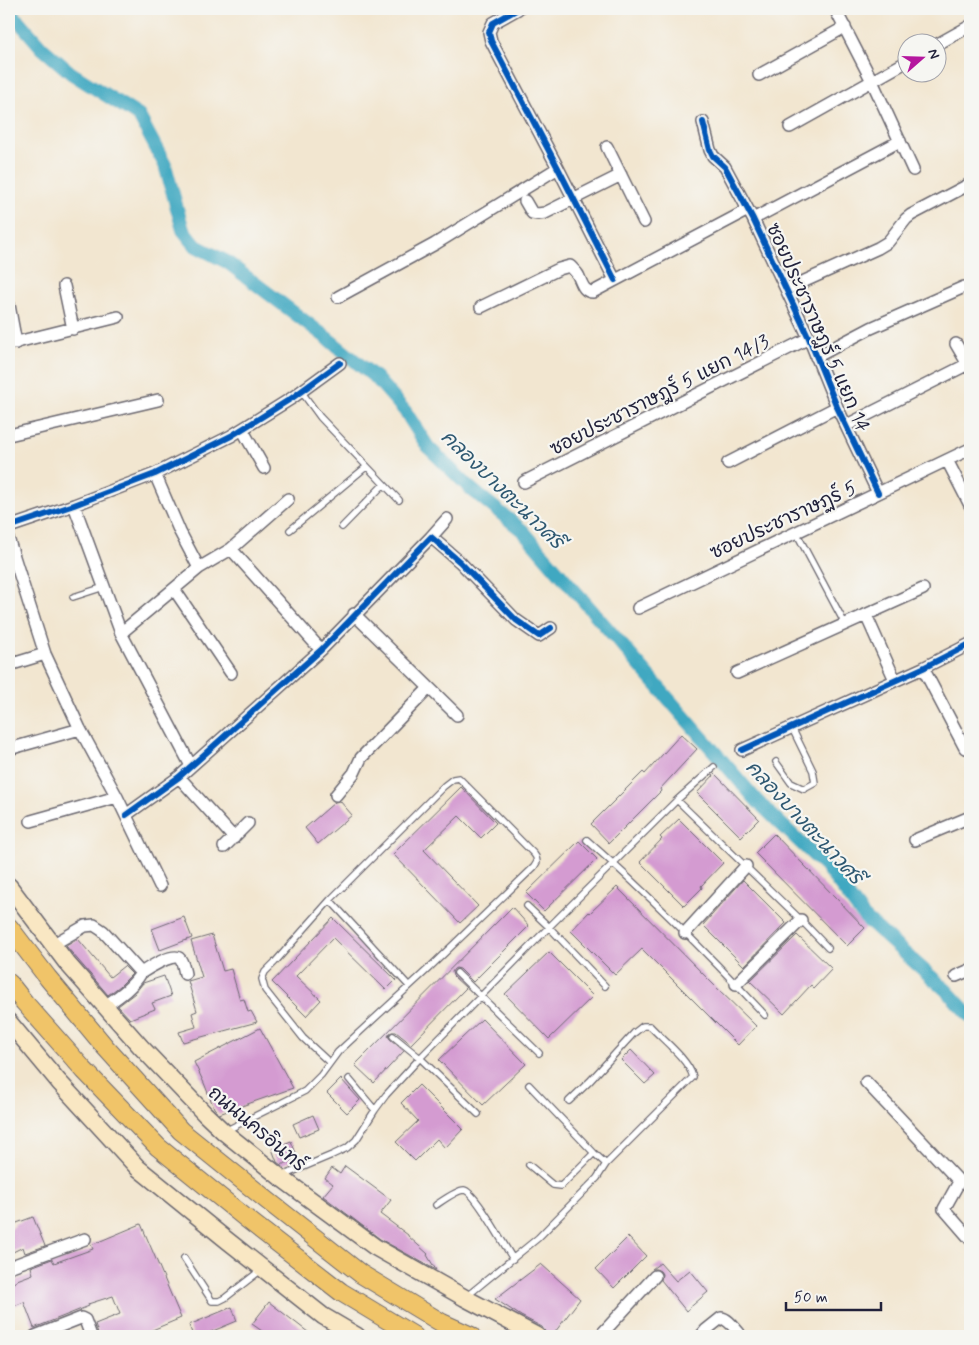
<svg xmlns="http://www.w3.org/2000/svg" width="979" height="1345" viewBox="0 0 979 1345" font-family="Mynerve,'Playpen Sans Thai',sans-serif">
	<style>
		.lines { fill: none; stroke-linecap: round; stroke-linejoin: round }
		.canal { stroke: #41a8c1; stroke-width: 14 }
		.building { fill: #d49bd1 }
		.service-casing { stroke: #6b676f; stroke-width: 8 }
		.minor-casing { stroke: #6b676f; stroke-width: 14 }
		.secondary-casing { stroke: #6b676f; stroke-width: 19 }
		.primary-casing { stroke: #6b676f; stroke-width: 20 }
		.service { stroke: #fff; stroke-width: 5.5 }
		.minor { stroke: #fff; stroke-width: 11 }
		.secondary { stroke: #f9e7c3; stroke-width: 16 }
		.primary { stroke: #f0c469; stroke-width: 18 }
		.cycleway-casing { stroke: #f6f6f2; stroke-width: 9 }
		.cycleway { stroke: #0057b8; stroke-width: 6 }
		.labels { text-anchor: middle; stroke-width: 4.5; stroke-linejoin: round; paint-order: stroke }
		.street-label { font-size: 19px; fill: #22223b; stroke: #f6f6f2 }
		.water-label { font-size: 20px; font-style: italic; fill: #2e5871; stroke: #f6f6f2 }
	</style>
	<rect width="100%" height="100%" fill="#f6f6f2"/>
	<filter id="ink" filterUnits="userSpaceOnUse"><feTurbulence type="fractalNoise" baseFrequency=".02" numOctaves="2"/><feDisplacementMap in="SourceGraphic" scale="10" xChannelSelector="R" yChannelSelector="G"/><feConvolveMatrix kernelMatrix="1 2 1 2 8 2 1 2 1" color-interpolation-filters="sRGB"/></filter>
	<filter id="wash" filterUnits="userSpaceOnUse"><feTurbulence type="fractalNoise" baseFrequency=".0096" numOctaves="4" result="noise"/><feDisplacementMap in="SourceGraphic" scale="20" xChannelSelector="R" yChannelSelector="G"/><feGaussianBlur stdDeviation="1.12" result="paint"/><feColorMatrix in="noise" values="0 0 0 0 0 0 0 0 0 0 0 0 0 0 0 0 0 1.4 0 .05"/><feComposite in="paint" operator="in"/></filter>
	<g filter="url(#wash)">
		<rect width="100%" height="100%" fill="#f2e6d0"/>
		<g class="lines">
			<!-- canal -->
			<path class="canal" d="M9 10 42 48 71 73 139 116 165 165 183 230 196 246 227 262 327 338 376 378 405 411 428 447 471 489 523 531 758 802 827 868 864 917 946 990 970 1016"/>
		</g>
		<g id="blocks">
			<!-- building -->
			<path class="building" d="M681 734 697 749 660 789 661 791 609 843 591 824 643 772 645 774Z
				M715 774 759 819 741 837 697 793Z
				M461 787 496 823 481 838 459 816 424 850 478 906 460 923 393 854Z
				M340 801 352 815 318 844 305 828 335 802Z
				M679 819 723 863 701 886 702 888 684 906 640 862 662 839 660 837Z
				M774 834 865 928 847 946 755 853Z
				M579 841 597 859 544 911 526 893Z
				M743 880 786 923 744 966 703 925Z
				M617 887 713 984 756 1026 738 1045 642 949 615 975 571 931 589 912 590 913Z
				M512 907 529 926 473 982 460 969 456 968 454 969 452 972 453 976 466 988 411 1044 396 1032H392L390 1033 388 1036 390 1039 404 1051 374 1083 355 1065Z
				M184 917 192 938 160 950 152 929Z
				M333 918 396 980 386 990 333 938 296 976 321 1000 306 1016 272 982Z
				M212 935 223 971 231 969 240 1000 244 999 248 1012 251 1011 257 1022 183 1042 179 1032 196 1027 192 1013 197 1011 188 981 202 977 191 941Z
				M797 935 832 969 814 988 811 985 784 1014 750 981Z
				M78 939 110 977 124 966 132 974 120 986 108 995 66 946Z
				M549 952 593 996 549 1039 505 994Z
				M164 976 171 996 152 1003 155 1009 130 1019 118 1006 135 993 143 983Z
				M482 1019 526 1064 483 1105 439 1060Z
				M260 1028 293 1088 219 1114 214 1108 204 1083 194 1062Z
				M631 1050 655 1075 645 1084 621 1060Z
				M341 1079 360 1100 347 1113 327 1093Z
				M419 1085 463 1129 445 1148 437 1139 415 1161 396 1142 418 1121 401 1103Z
				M313 1115 319 1129 299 1137 293 1124Z
				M291 1141 298 1158 281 1165 277 1162 272 1149Z
				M345 1166 391 1200 380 1214 408 1235V1236L428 1254 427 1255 436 1270 380 1239 323 1196 333 1184 325 1178 332 1168 340 1174Z
				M33 1217 45 1246 25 1253 23 1247 9 1254V1229L15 1226 14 1224Z
				M141 1224 181 1318 138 1336H99L95 1324 120 1314 113 1296 88 1304 89 1306 34 1328 24 1302 9 1308V1285L17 1281V1280L33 1274 31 1267 52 1259 54 1263 93 1249 91 1245Z
				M628 1237 646 1256 614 1288 596 1269Z
				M660 1263 676 1281 690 1270 708 1292 686 1311 661 1280 662 1274 660 1271 656 1269H652Z
				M541 1264 580 1299 552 1336 546 1334 542 1327 521 1316 495 1299Z
				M269 1302 313 1336H269L252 1324Z
				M232 1307 237 1321 201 1336H193L189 1325Z"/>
		</g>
	</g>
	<g filter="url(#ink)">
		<use href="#blocks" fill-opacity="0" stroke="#6b676f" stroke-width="1"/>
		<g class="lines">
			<!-- service casing -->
			<g class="service-casing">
				<path id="service" d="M301 391 320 417 399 500
					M342 527 384 484
					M290 530 366 467
					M796 532 845 624
					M73 597 104 587
					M776 762 791 783 804 789 815 783 813 771 792 728
					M677 800 801 920 828 948
					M587 840C649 895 708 954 765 1015
					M330 900 409 986
					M527 906 549 927 605 986
					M457 973 539 1053
					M393 1036 420 1058 478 1114
					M349 1079 375 1110
					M529 1085 594 1153 606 1164
					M225 1131 305 1091 321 1075 338 1052 428 969 534 867 537 862 536 857 534 854 459 778 453 779 444 786 330 900 275 962 265 972 262 979 265 990 303 1038 330 1063
					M529 1165 553 1185 561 1186 594 1153
					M282 1176 332 1155 347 1148 356 1140 375 1110 386 1095 420 1058 549 927 677 800 714 767
					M436 1205C442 1201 457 1190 464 1190 475 1191 505 1247 513 1259
					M184 1258 212 1301H219L225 1298 261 1270
					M467 1296 538 1238 597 1178 606 1164 693 1077C688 1059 663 1040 650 1026H643L634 1033 590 1081 569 1101
					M331 1336 338 1328"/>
			</g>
			<!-- minor casing -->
			<g class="minor-casing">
				<path id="minor" d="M518 9 493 23 489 32 491 41 558 168 615 280
					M835 9 872 81 913 170
					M936 45 970 26
					M759 75 845 27
					M703 122 710 150 713 156 725 167 753 219 809 338 837 407 878 493
					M790 127 906 62
					M607 147 644 222
					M525 201 532 213 538 214 545 213 621 175
					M753 219 900 141
					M64 286 73 329
					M787 289 878 248 888 242 906 219 911 215 970 184
					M338 297 435 244 558 168
					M9 305 16 343
					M481 307 559 269 570 266C573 269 576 272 578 275 582 283 583 292 593 292L748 210
					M9 344 118 317
					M956 344 970 368
					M816 357 871 328 964 287
					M847 425 968 364
					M242 429 264 468
					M9 435 158 400
					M947 460 970 505
					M728 463 837 407
					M155 474 180 532 199 568
					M524 482 809 338
					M74 505 121 633 191 766
					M9 527 74 505 155 474 231 436 292 398 340 363
					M431 537 447 519
					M9 541 45 654 80 729 117 797 160 886
					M231 549 288 499
					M174 589 231 673
					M638 608 970 449
					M354 614 457 715
					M866 615 895 680
					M121 633 199 568 231 549 321 650
					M9 665 45 654
					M923 668 965 748
					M737 673 923 589
					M9 749 80 729
					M742 750 923 668 970 644
					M179 777 234 838
					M336 795 354 773 361 758 429 688
					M126 815 179 777 321 650 431 537 460 562 516 620 539 636 551 628
					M31 821 117 797
					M915 840 970 817
					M224 847 248 823
					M685 933 746 866
					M52 945 85 926 94 925 103 931 141 973C133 987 118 997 105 1006
					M141 973C147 969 172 953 179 958 183 961 184 970 185 974
					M956 976 970 970
					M736 984 801 920
					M866 1082 958 1180 959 1182 944 1209 970 1239
					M9 1267 85 1239
					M35 1336 81 1318 85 1320 91 1336
					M600 1336 655 1276
					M701 1336 706 1330 721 1318C729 1319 734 1328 739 1333"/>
			</g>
			<!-- secondary casing -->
			<g class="secondary-casing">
				<path id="secondary" d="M9 886 66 962 141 1047 205 1114 224 1132 280 1177 375 1247 465 1298 537 1336
					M9 1022 59 1082 138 1168 228 1241 323 1316 357 1336"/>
			</g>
			<!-- primary casing -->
			<g class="primary-casing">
				<path id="primary" d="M9 927 48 978 106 1048 181 1131 268 1201 361 1274 442 1323 471 1336
					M9 983 24 1002 84 1070 158 1147 247 1219 341 1292 414 1336"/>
			</g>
			<!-- service -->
			<use href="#service" class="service"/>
			<!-- minor -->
			<use href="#minor" class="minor"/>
			<!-- secondary -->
			<use href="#secondary" class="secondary"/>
			<!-- primary -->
			<use href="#primary" class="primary"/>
			<!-- cycleway casing -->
			<g class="cycleway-casing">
				<path id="cycleway" d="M518 9 493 23 489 32 491 41 558 168 615 280
					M703 122 710 150 713 156 725 167 753 219 809 338 837 407 878 493
					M9 527 74 505 155 474 231 436 292 398 340 363
					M742 750 923 668 970 644
					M126 815 179 777 321 650 431 537 460 562 516 620 539 636 551 628"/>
			</g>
			<!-- cycleway -->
			<use href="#cycleway" class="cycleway"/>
		</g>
	</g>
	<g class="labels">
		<!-- street labels -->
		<g class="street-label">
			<text transform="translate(819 327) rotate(66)" y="7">ซอยประชาราษฎร์ 5 แยก 14</text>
			<text transform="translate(659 394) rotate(-27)" y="7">ซอยประชาราษฎร์ 5 แยก 14/3</text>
			<text transform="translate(783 519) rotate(-25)" y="7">ซอยประชาราษฏร์ 5</text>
			<text transform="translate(258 1128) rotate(40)" y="7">ถนนนครอินทร์</text>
		</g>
		<!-- water labels -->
		<g class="water-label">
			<text transform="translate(503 489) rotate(44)" y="7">คลองบางตะนาวศรี</text>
			<text transform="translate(805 822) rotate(47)" y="7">คลองบางตะนาวศรี</text>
		</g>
	</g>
	<!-- margin -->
	<rect width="979" height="1345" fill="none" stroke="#f6f6f2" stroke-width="30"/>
	<!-- north arrow -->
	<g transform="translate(922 58) rotate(70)"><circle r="24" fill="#f6f6f2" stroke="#a1a1a9"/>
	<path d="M0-4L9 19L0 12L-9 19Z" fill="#b5179e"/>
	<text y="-8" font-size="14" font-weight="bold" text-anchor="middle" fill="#22223b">N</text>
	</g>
	<!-- scale -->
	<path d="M786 1302v8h95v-8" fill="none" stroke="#22223b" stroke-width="2.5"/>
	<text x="794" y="1302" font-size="15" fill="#22223b" stroke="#f6f6f2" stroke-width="4" paint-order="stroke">50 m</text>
</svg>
